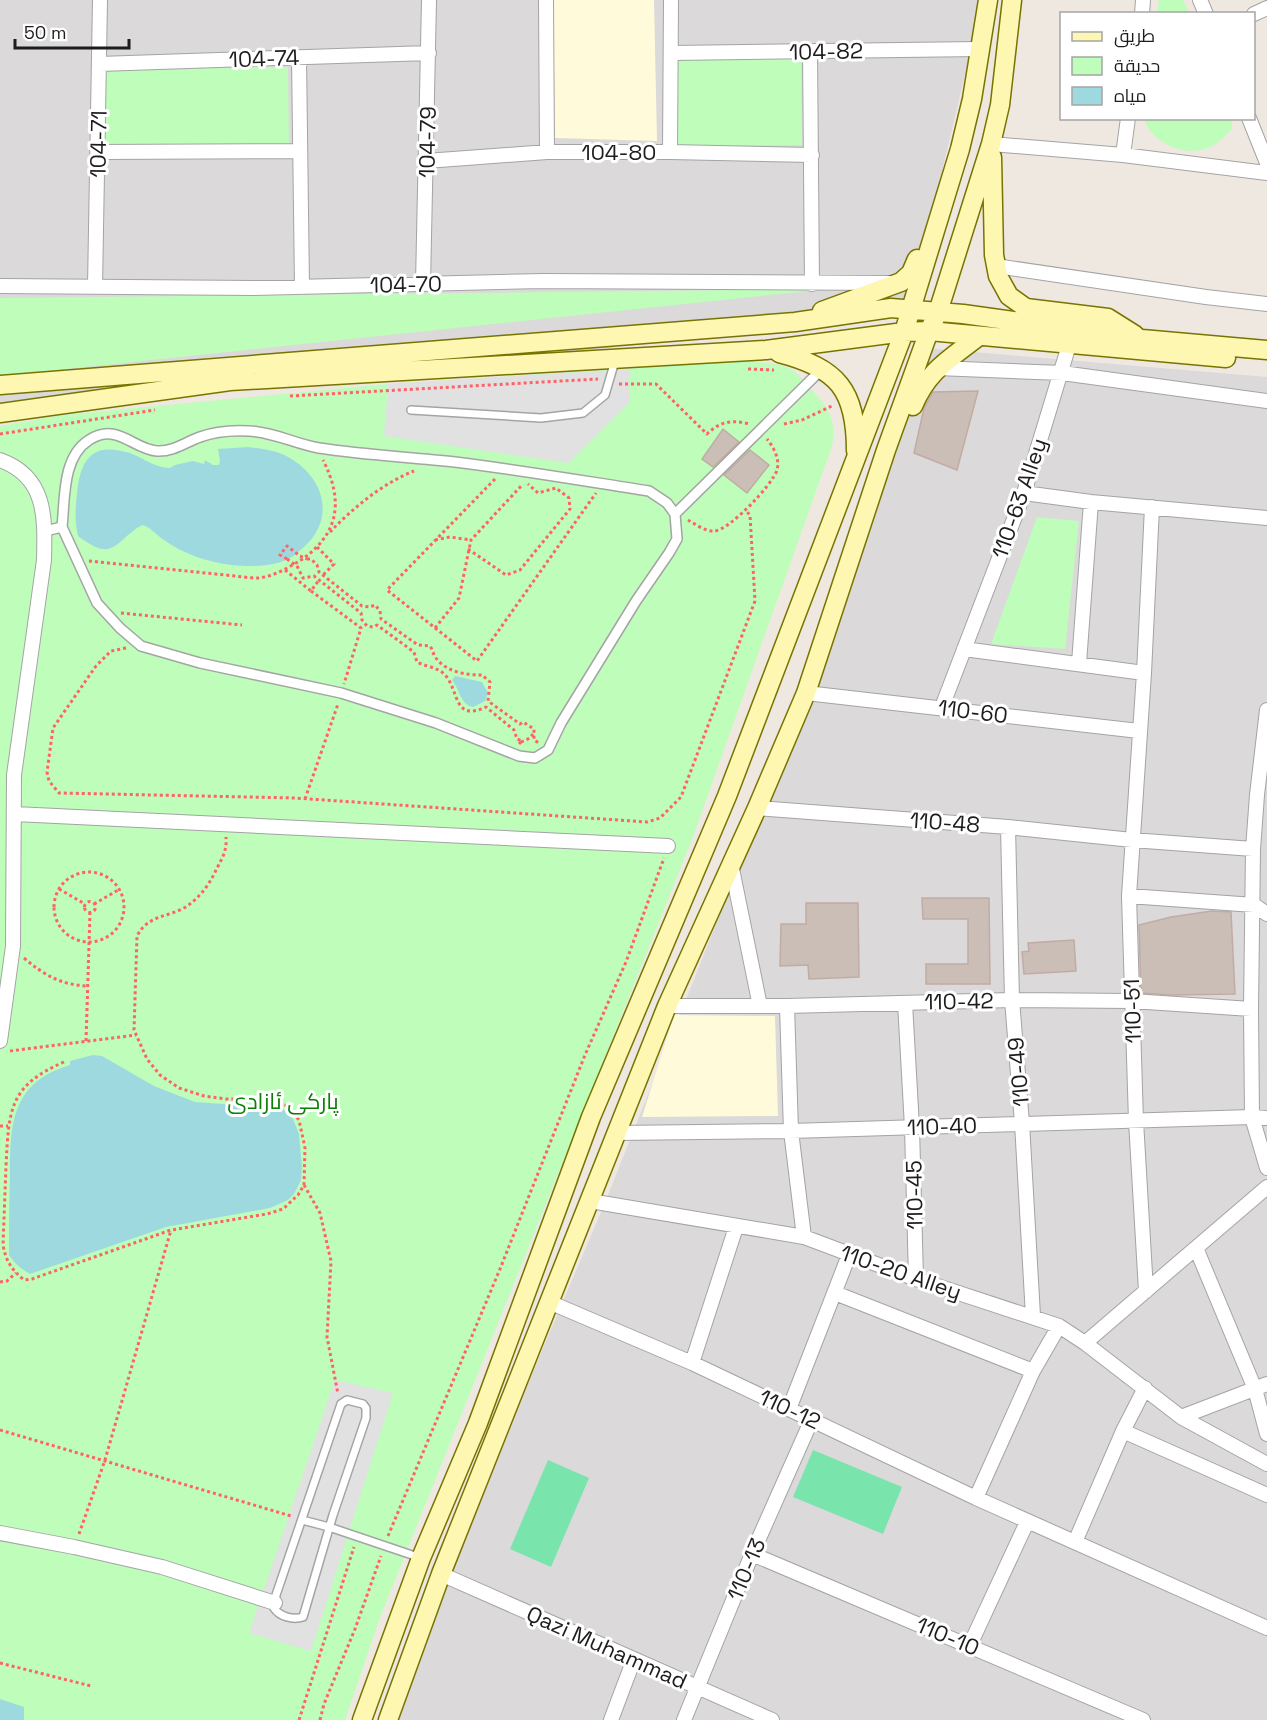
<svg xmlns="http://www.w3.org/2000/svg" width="1267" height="1720" viewBox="0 0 1267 1720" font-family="'Space Grotesk',Cairo,sans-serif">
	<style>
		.residential { fill: #dbd9da }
		.education { fill: #fffada }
		.park { fill: #befdba }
		.pitch { fill: #7ae4ad }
		.parking { fill: #e1e1e1 }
		.water { fill: #9fd9e0 }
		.building { fill: #cbbeb7; stroke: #c1aca3; stroke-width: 1.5 }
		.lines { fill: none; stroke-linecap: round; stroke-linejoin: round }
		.service-casing { stroke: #a4a4a4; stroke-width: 10 }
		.pedestrian-casing { stroke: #a4a4a4; stroke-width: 12 }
		.minor-casing { stroke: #a4a4a4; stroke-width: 16 }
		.secondary-casing { stroke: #777400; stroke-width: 21 }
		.path { stroke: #ff6267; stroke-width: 3; stroke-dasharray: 3 3; stroke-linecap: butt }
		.service { stroke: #fff; stroke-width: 7 }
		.pedestrian { stroke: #fff; stroke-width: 9 }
		.minor { stroke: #fff; stroke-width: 14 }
		.secondary { stroke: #fdf7b1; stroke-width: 18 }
		.path-bridge { stroke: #ff6267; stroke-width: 3; stroke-dasharray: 3 3; stroke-linecap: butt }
		.labels { text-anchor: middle; stroke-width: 6; stroke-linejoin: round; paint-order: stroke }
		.street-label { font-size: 22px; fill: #1d1d1d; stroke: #fff }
		.park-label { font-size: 22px; fill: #0a8104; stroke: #fff }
	</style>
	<rect width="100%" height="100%" fill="#efe8e1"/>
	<!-- residential -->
	<path class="residential" d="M0 0H983L907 317 0 411Z
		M926 348 1267 377V1720H399L446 1576 604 1205 730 889 767 810Z"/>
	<!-- education -->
	<path class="education" d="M553 0H654L657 141 555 138Z
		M674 1015 775 1016 778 1116 642 1117Z"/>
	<!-- park -->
	<path class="park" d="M1159 0H1183L1189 13H1157Z
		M676 58H801L802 145 677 146Z
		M288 67 289 147 104 148 103 69Z
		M1144 119H1232V129C1225 136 1219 143 1210 147 1186 158 1152 144 1144 119Z
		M827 289 0 376V298Z
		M730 362C747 362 770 361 786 367 797 371 803 380 810 388 828 408 837 418 832 446L693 837 379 1620 345 1720H0V426L63 415 388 384Z
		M1037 517 1079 521 1065 649 991 644Z"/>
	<!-- pitch -->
	<path class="pitch" d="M813 1450 902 1487 883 1534 793 1497Z
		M548 1460 589 1478 551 1567 510 1549Z"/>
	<!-- parking -->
	<path class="parking" d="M630 369V402L568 463 384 436 388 384Z
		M335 1380 393 1393 311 1651 249 1633Z"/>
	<!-- water -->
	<path class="water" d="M248 447C261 449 276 450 288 457 323 476 337 517 304 547 300 550 295 556 290 558 274 567 250 567 232 565 207 562 184 554 164 540 156 535 151 527 142 525 114 541 115 564 78 536 75 522 75 509 77 494 80 462 90 442 126 452 142 456 153 468 170 468L175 465 193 461 204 464 205 460 213 465H219L220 461 218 449Z
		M455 676 482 682 488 693 485 701 473 707C460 704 460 690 452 680Z
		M93 1055 102 1056 154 1086 195 1102 237 1105H269L282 1108 293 1119 299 1134 302 1167 301 1180 294 1194 288 1200 270 1208 166 1227 30 1274C21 1269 15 1264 9 1255 9 1228 9 1202 10 1175 10 1123 12 1082 70 1065V1061Z
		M0 1699 24 1707V1720H0Z"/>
	<!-- building -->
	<path class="building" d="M978 391 957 470 914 453 924 408 933 392Z
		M723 429 739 442 713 467 702 459Z
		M750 450 769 465 747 493 724 475Z
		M922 898H989L990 984H926V964H968V919H923Z
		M806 903H858L859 977 809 979 808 965 780 966 781 924H806Z
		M1212 911 1231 912 1235 994 1172 995 1141 993 1139 925 1171 917Z
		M1074 940 1076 971 1024 974 1022 952 1029 951 1028 943Z"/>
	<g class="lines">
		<!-- service casing -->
		<g class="service-casing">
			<path id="service" d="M411 410 541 418 583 413 605 395 615 361
				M347 1400 363 1404 366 1408V1418L333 1515 303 1617C293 1620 280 1617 274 1608L276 1595 341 1404Z
				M302 1520 329 1527 421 1558"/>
		</g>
		<!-- pedestrian casing -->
		<g class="pedestrian-casing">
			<path id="pedestrian" d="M675 514 822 369
				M45 531 62 527C65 499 62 457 89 440 118 422 132 449 157 451 173 452 186 442 200 437 216 431 231 430 249 431 274 432 295 444 319 448 364 455 410 457 455 462 520 470 584 481 649 491L667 503 675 514 677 539 669 553 636 601 561 723 548 750 535 758 519 756 436 723 341 693 200 663 141 646 120 628 97 603 62 527"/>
		</g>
		<!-- minor casing -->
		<g class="minor-casing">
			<path id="minor" d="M546 0 547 152
				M1200 0 1206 14
				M1142 14 1143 0
				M1254 14 1267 8
				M810 51 812 284
				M671 53 980 49
				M299 57 302 287
				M99 64 429 53
				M1249 118 1267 163
				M991 144 1123 155 1267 173
				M98 152 300 151
				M670 152 671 0
				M1123 155 1128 118
				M426 161 547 152H670L812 155
				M996 266 1206 297 1267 304
				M423 284 429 0
				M0 286 253 288 544 281 889 283
				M95 287 100 0
				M937 368 1062 373 1267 401
				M0 460C47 477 45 518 44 560L14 775 13 946 0 1041
				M1024 493 1091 502 1267 518
				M964 649 1144 673
				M1079 663 1091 502
				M806 693 1139 731
				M942 707 1024 493 1069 345
				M1267 710 1257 795 1253 849 1251 1009 1252 1117 1267 1168
				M757 808 1008 827 1132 840 1253 849
				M15 814 668 846
				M1008 827 1012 1000 1022 1123 1033 1316
				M731 864 760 1006
				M1129 896 1254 905 1267 914
				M905 1003 912 1127 916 1279
				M667 1006H787L1012 1000 1132 1001 1251 1009
				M787 1006 791 1131 804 1237
				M616 1133 791 1131 1252 1117 1267 1118
				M590 1201 804 1237 916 1279 1059 1326 1085 1343 1181 1417 1267 1464
				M1196 1248 1255 1389 1267 1434
				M1146 1291 1136 1121 1129 896 1144 673 1152 507
				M835 1293 1033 1371
				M549 1302 692 1363 976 1498 1267 1628
				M1085 1343 1267 1187
				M692 1363 736 1227
				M789 1409 849 1255
				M1181 1417 1267 1384
				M1123 1431 1267 1495
				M976 1498 1033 1371 1059 1326
				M0 1533 74 1547 162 1567 275 1603
				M1075 1542 1123 1431 1145 1388
				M752 1554 1143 1720
				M441 1574 772 1720
				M970 1645 1027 1522
				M611 1720 634 1659
				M684 1720 752 1554 812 1419"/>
		</g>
		<!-- secondary casing -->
		<g class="secondary-casing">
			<path id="secondary" d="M992 157 994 255 998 276 1009 296 1026 308 1108 318 1135 335
				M822 311 901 282 911 273 917 259
				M779 353C838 368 856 390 856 451
				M0 385 795 322 891 308 963 314 1142 339 1267 350
				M913 406C928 370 950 359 979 336
				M0 413 230 381 766 350 904 332 929 331 1226 358
				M362 1720 421 1558 478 1423 591 1117 727 796 904 332 960 149 972 99 988 0
				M388 1720 441 1574 667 1006 757 808 806 693 886 450 929 331 938 312 991 144 1000 105 1012 0"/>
		</g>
		<!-- path -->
		<path class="path" d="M748 369 774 370
			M619 384H656L707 434C719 422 732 419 749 424
			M290 396 598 379
			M784 424 802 420 834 405
			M0 434 155 410
			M495 479 387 590 477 661 596 493
			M688 520C695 524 706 532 714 531 729 531 773 484 777 470 780 459 774 448 767 439
			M330 532C353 508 383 483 414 471
			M435 540 450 537 471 540
			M317 547 334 564 323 575
			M468 549 506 575 520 570 570 509 569 498 556 488 538 493 528 484
			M287 559 280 555 287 546 300 556
			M307 559H311L317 565 319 572 362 606 370 607 375 605 380 611 381 619 418 645 430 646C432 649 433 652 434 655 444 672 465 675 482 675L490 682 488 701 520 724 523 722 534 729V740L539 743
			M89 561 235 576C243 577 251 578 259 578 274 576 288 568 301 560 339 534 344 501 323 460
			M297 566 303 578 314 576 361 613 362 620 367 626 373 627 377 625 414 652 417 662C426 667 439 667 446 676 459 692 454 722 486 707L514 730 517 739 522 741 519 744
			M285 570 311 591 319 580
			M311 591 361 628 344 684
			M121 613 242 625
			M435 628 459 598 471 540 523 484
			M126 648 111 651 96 666 53 728 47 772 49 781 59 793 295 798 647 822 660 818 681 797 755 601 750 515 746 511
			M521 742 530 738 533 734
			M305 799 338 704
			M54 907a35 35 0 1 1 70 0a35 35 0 1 1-70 0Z
			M59 889 85 904
			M84.5 907a5.5 5.5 0 1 1 11 0a5.5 5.5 0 1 1-11 0Z
			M94 904 120 889
			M24 958C44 975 61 985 88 986
			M86 1041 90 912
			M10 1051 136 1035
			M64 1062C8 1086 9 1111 6 1166 5 1192 4 1219 3 1245 6 1261 11 1269 24 1280L32 1279 171 1230 267 1214 283 1209 298 1195 304 1185 305 1148 299 1120 287 1106 272 1100 226 1099 204 1096 179 1088 160 1075 147 1059 134 1030 137 936C147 916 167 917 184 908 199 899 210 884 217 868 223 857 227 850 226 837
			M0 1126H8
			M304 1185 320 1213 331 1261 327 1337 338 1394
			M0 1282 7 1281 16 1273
			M0 1430 291 1516
			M79 1534 105 1460 171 1230
			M388 1536 500 1269 585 1055 626 962 664 858
			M0 1663 91 1686
			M299 1720 354 1547
			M320 1720 324 1704 355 1629 381 1556"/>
		<!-- service -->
		<use href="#service" class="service"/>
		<!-- pedestrian -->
		<use href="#pedestrian" class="pedestrian"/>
		<!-- minor -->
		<use href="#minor" class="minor"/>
		<!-- secondary -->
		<use href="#secondary" class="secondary"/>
		<!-- path-bridge -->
		<path class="path-bridge" d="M300 556 307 559
			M287 559 297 566"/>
	</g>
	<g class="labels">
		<!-- street labels -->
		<g class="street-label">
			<text transform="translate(826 51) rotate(-1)" y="8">104-82</text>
			<text transform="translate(264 58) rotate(-2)" y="8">104-74</text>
			<text transform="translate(427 142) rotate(-89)" y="8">104-79</text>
			<text transform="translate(98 144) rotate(-89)" y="8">104-71</text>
			<text x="619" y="160">104-80</text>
			<text transform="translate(406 284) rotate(-1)" y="8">104-70</text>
			<text transform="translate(1019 498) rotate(-71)" y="8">110-63 Alley</text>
			<text transform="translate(973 711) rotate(7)" y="8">110-60</text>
			<text transform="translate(945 822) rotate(4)" y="8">110-48</text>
			<text transform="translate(959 1001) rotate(-1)" y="8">110-42</text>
			<text transform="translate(1132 1011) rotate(-92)" y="8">110-51</text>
			<text transform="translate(1018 1072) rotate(-95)" y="8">110-49</text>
			<text transform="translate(942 1126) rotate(-2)" y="8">110-40</text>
			<text transform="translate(914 1195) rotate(-91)" y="8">110-45</text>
			<text transform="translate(901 1272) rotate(19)" y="8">110-20 Alley</text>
			<text transform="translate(790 1409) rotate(25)" y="8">110-12</text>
			<text transform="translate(746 1569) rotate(-67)" y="8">110-13</text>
			<text transform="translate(948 1636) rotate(23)" y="8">110-10</text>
			<text transform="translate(607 1647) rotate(24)" y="8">Qazi Muhammad</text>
		</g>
		<!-- park labels -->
		<g class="park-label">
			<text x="283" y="1109">پارکی ئازادی</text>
		</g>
	</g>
	<!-- legend -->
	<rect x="1060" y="12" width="195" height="108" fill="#ffffff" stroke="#a5a5a5" stroke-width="1.5"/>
	<rect x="1072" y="32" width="30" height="9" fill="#fdf7b1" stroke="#a5a5a5" stroke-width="1.5"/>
	<text x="1114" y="42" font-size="18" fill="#1d1d1d">طريق</text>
	<rect x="1072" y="57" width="30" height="18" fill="#befdba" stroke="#a5a5a5" stroke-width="1.5"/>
	<text x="1114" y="72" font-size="18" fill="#1d1d1d">حديقة</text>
	<rect x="1072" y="87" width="30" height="18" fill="#9fd9e0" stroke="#a5a5a5" stroke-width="1.5"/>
	<text x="1114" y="102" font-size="18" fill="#1d1d1d">مياه</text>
	<!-- scale -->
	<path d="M15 39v9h114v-9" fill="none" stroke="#1d1d1d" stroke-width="3"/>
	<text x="24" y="39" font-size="18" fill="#1d1d1d" stroke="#ffffff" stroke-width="4.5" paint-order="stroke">50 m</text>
</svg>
